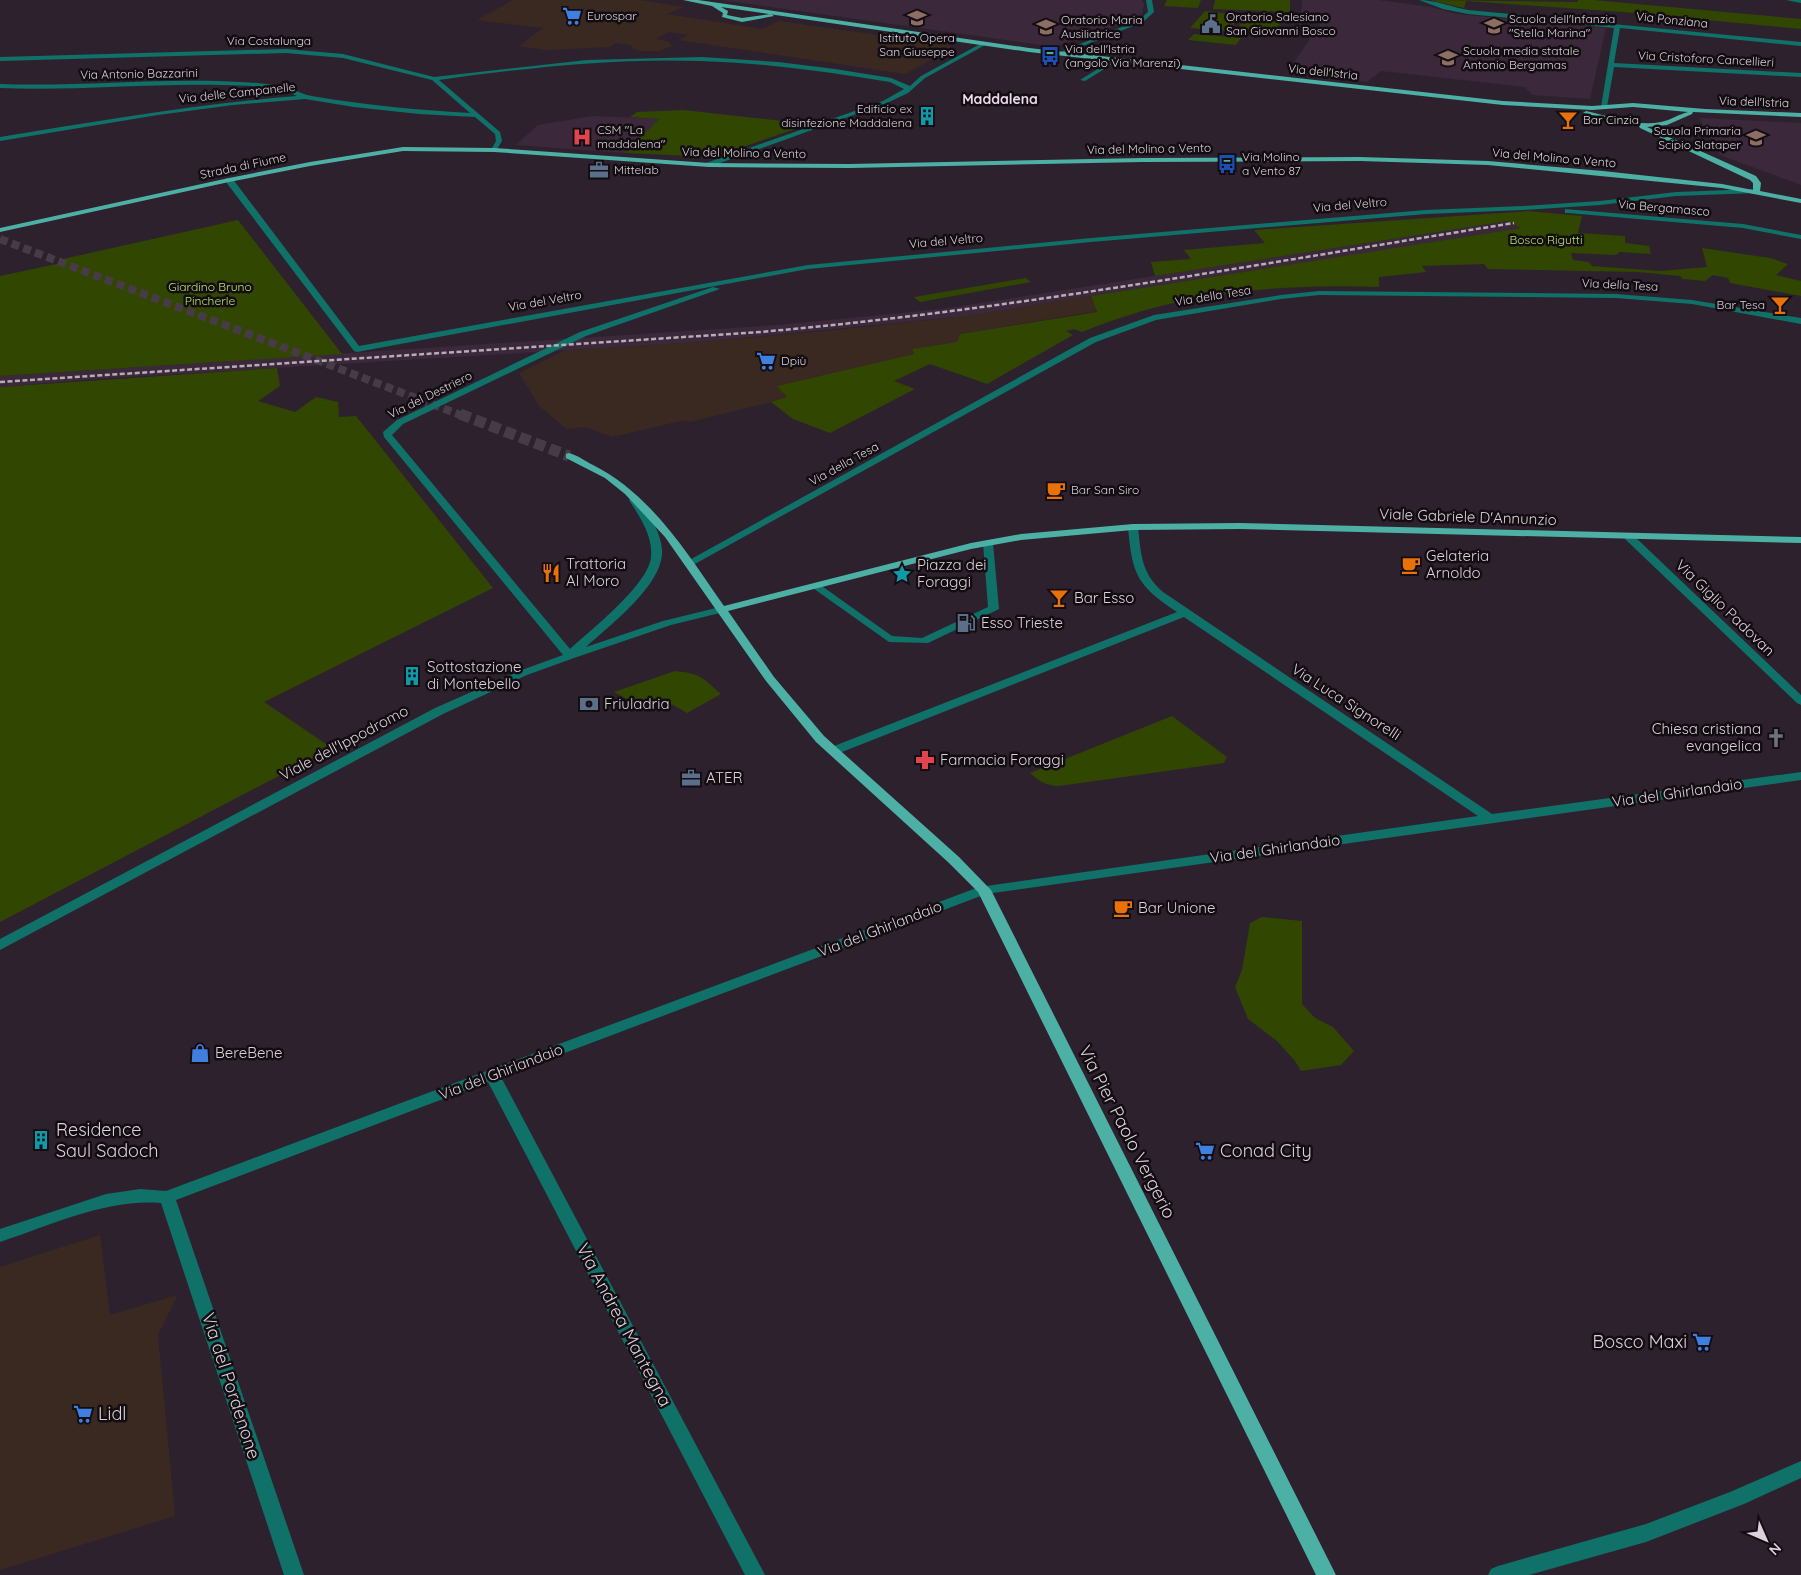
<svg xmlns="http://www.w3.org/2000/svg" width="1801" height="1575" viewBox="0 0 1801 1575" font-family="Quicksand,sans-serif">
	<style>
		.commercial { fill: #3a2921 }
		.built { fill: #3b283b }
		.green { fill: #314600 }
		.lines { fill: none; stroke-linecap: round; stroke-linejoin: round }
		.major-tunnel-far1 { stroke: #483b48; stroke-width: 8; stroke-dasharray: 8 4.5; stroke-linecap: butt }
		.major-tunnel { stroke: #483b48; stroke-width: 11; stroke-dasharray: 11 5; stroke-linecap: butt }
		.minor { fill: #0f7168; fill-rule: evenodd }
		.major { fill: #4cb0a5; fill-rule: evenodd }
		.rail { stroke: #b7adb7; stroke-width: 2.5; stroke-dasharray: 5 2.5; stroke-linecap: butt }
		.labels { text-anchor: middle; stroke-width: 5; stroke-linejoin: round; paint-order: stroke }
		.far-poi-label { font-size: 12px; fill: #dad1da; stroke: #130d12; text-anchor: start }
		.far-street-label { font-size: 12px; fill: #dad1da; stroke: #130d12 }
		.far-park-label { font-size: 12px; fill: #b4e069; stroke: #130d12 }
		.far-neighbourhood-label { font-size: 14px; font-weight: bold; fill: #ecd9eb; stroke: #130d12 }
		.street-label { font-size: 15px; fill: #dad1da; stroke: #130d12 }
		.poi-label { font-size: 15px; fill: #dad1da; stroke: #130d12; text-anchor: start }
		.near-poi-label { font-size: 18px; fill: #dad1da; stroke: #130d12; text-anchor: start }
		.near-street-label { font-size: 18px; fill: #dad1da; stroke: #130d12 }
	</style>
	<rect width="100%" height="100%" fill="#2e212e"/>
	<!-- commercial -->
	<path class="commercial" d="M513 0H640L683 7 667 14 762 29 779 21 949 45 953 48 905 74 679 40 688 35 669 32 656 39 670 42 672 46 659 51H639L632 48 631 45 615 43 610 47 546 50 519 46 543 28 477 20Z
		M1091 296 1097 311 960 334 957 342 912 349 914 354 777 386 787 397 771 402 689 422 685 420 612 437 585 427 567 429 540 407 519 373 566 350 700 342 835 330 966 316Z
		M100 1235 110 1315 178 1295 158 1335 175 1516 0 1570V1267Z"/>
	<!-- built -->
	<path class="built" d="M721 0H1142L1144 4 1142 15 1129 22 1077 38 1055 47Z
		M1302 0H1379L1430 7 1457 14 1606 28 1590 99 1533 95 1525 87 1381 71 1367 82 1287 73 1323 19 1301 16Z
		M593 116 659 119 625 153 516 145 538 125Z
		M1699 118 1801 123V185L1717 154H1720Z
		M1508 221 1522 228 966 316 700 342 97 379 0 387V376L778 325 942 309Z"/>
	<!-- green -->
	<path class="green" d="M1167 0H1201L1198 8 1164 6Z
		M1215 0H1290V12L1213 9Z
		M1430 0 1578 2V0H1593L1801 19V29L1623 12 1466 1 1464 8Z
		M1205 11 1241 15 1228 31 1190 28Z
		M1249 13 1285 17 1272 35 1235 32Z
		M1194 34 1241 38 1236 45 1188 40Z
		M683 110 810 124 713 157 625 153 659 119 630 117 637 112Z
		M1528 211 1582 216 1578 233 1625 236V243L1649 246 1651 254 1620 252 1616 255 1571 253 1573 260 1589 262 1592 266 1661 271 1707 267 1702 248 1770 258 1788 264 1776 275 1801 281V296L1730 283 1728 278 1713 275 1705 281 1683 279 1680 276 1638 272 1488 269 1484 264 1422 266 1426 272 1379 277V287C1278 283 1175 293 1082 332L1074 329 1066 331 1073 335 987 384 930 364 894 381 915 389 830 433 793 419 771 402 787 397 777 386 914 354 912 349 957 342 960 334 1097 312 1091 296 1521 228 1508 221 1155 276 1151 262 1191 259 1184 250 1265 243 1254 230Z
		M238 220 342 354 0 376V276L66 262 63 259Z
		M1026 278 1031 282 920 302 914 297Z
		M277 368 280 386 258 401 295 412 316 397 338 402 339 417 356 416 493 588 264 702 332 748 0 922V387Z
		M675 671C700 673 703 678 721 694L687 713 668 702 649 711 614 692Z
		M1172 716 1227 757 1224 763 1059 786C1046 786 1039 781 1030 773Z
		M1262 917 1302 921V1004L1315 1018 1333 1027 1354 1051 1341 1065 1301 1071 1295 1061 1277 1041 1248 1019 1235 987 1242 970 1250 923Z"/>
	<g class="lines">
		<!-- major-tunnel-far1 -->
		<path class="major-tunnel-far1" d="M0 239 463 416"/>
		<!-- major-tunnel -->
		<path class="major-tunnel" d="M460 414 569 456"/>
		<!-- minor -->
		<path class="minor" d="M1146 0H1152L1154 12 1143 22 1063 54 1058 53 1139 20 1148 12Z
			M1419 0C1435 0 1452 7 1468 10L1801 42V46L1620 28 1614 63 1801 73V77L1614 67 1607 107 1604 109 1601 107 1614 28 1468 14 1443 9Z
			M1786 0H1801V3Z
			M982 43 987 44 925 78 908 93 887 103 709 167 705 165 706 163 883 101 904 89 890 82C828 72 765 63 701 61 613 58 526 68 439 80L500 132 502 141 496 151 494 152 491 150 496 141 495 134 475 117 419 114 354 107 305 99 233 105 158 115 0 141V137C99 121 197 104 297 96 273 85 247 86 222 85 148 83 74 91 0 88V84C86 87 171 76 257 83 270 84 282 86 294 90 300 92 305 95 312 96 364 105 417 110 470 113L432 80 343 58 286 53 0 61V57L286 49 343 54 434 77 587 60 702 57 778 62 835 69 891 78 910 86 921 76Z
			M1114 59 1119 60 1085 81 1080 80Z
			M226 178H232L359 346 808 265 1091 238 1426 210 1523 206 1600 201 1676 192 1756 189 1760 191 1756 193 1676 196 1600 205 1523 210 1426 214 1091 242 808 269 357 352 354 351 226 182Z
			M1565 209 1743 224 1801 235V239L1743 228 1568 213H1565Z
			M713 287 720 289 586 336 403 424 392 435 570 649C591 630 649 584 651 557 653 536 640 517 629 500L634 497 638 498C648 513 660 530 662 549 665 584 610 625 586 647L663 621 720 607 725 610 724 612 671 625 574 658 527 675 443 714 0 950V939L435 708 519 671 563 655 384 437 383 432 397 420 580 332Z
			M1319 291 1616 294 1692 300 1801 318V324L1692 304 1616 298 1319 295 1281 299 1156 320 1096 342 693 565H685L684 563 1090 338 1154 315 1281 295Z
			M1133 524 1138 527C1141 554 1141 573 1163 592L1492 814 1801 772V780L986 894 501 1077 765 1575H745L488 1082 176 1200 304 1575H284L161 1203C105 1199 52 1225 0 1242V1229L106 1194 140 1189 166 1191 979 887 1478 816 1184 617 837 754H829L827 751 829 748 1177 612C1137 586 1132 574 1128 527Z
			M1629 534 1633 535 1801 695V705L1797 703 1625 539 1624 537Z
			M988 540 993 543 999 609 928 643 889 642 810 586 811 584H819L892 636 922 638 988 607 983 543Z
			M1801 1461V1478L1744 1504 1646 1542 1529 1575H1488L1491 1569 1498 1566 1646 1524 1730 1492Z"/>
		<!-- major -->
		<path class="major" d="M683 0H698L1029 48 1503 101 1592 106 1633 103 1705 109 1801 113V117L1693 112 1692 114 1667 125 1647 127 1756 176 1761 183 1760 191 1801 199V203L1722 188 1488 165 1360 161 1142 162 850 168 709 167 494 152 403 151 310 166 229 182 0 232V228L229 178 310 162 403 147 494 148 709 163 850 164 1142 158 1360 157 1488 161 1603 171 1722 184 1753 190V183L1750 180 1640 128 1639 126 1583 113 1586 111C1610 116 1637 127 1661 122 1671 120 1679 114 1688 112L1633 107 1592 110 1503 105 1029 52 721 7 728 11 727 15 742 18 771 14 774 16 742 22 722 17 723 13 712 6Z
			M569 453C577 455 585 461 593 465 652 495 687 553 724 606L971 543 1021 534 1133 524 1239 523 1801 537V543L1239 529 1133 530 1021 540 971 549 728 611 774 677 824 736 959 857 991 890 1336 1575H1316L978 892 949 863 816 742 766 681 665 537 625 494 605 478 566 458V454Z"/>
		<!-- rail -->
		<path class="rail" d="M0 382 760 332C1013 310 1263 263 1514 223"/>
	</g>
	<!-- icons -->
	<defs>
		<g id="supermarket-bare" transform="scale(1.5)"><path d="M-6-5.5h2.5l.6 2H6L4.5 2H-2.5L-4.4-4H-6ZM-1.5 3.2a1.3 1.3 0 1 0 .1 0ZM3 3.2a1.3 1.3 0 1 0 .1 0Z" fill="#3f7fe0" stroke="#130d12" stroke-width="2.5" paint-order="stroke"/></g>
		<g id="school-bare" transform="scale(1.5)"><path d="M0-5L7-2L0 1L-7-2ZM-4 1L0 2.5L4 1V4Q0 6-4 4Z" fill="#8d6e63" stroke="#130d12" stroke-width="2.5" paint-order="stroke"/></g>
		<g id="civic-bare" transform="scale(1.5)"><path d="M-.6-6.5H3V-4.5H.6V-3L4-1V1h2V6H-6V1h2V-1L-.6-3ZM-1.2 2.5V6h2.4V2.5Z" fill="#5c6f8a" stroke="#130d12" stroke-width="2.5" paint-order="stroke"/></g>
		<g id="bus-bare" transform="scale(1.5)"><path d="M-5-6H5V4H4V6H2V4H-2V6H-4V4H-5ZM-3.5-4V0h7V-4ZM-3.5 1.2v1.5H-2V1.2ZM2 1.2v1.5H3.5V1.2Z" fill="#1a4fb4" stroke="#130d12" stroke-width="2.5" paint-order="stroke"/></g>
		<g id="building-bare" transform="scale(1.5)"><path d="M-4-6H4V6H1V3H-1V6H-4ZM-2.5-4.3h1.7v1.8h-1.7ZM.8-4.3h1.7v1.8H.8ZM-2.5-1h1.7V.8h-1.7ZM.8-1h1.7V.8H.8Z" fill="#0f9aa8" stroke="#130d12" stroke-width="2.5" paint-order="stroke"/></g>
		<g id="bar-bare" transform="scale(1.5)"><path d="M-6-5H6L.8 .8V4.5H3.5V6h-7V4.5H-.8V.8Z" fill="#e8710a" stroke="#130d12" stroke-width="2.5" paint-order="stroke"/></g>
		<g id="hospital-bare" transform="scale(1.5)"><path d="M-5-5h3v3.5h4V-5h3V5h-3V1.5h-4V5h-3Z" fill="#e0444e" stroke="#130d12" stroke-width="2.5" paint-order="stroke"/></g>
		<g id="office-bare" transform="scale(1.5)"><path d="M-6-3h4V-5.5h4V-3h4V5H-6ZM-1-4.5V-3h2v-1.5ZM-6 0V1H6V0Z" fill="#5c6f8a" stroke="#130d12" stroke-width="2.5" paint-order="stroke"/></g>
		<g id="cafe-bare" transform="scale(1.5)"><path d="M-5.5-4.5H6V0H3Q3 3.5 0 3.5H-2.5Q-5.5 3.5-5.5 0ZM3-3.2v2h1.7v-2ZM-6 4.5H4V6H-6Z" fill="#e8710a" stroke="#130d12" stroke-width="2.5" paint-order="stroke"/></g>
		<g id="restaurant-bare" transform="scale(1.5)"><path d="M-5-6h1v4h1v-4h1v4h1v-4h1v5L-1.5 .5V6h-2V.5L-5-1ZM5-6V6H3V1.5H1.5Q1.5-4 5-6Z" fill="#e8710a" stroke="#130d12" stroke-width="2.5" paint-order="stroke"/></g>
		<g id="sight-bare" transform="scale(1.5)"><path d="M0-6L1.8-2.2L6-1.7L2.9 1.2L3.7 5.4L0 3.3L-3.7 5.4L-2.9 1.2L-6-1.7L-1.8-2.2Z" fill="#0f9aa8" stroke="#130d12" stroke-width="2.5" paint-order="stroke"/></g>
		<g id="fuel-bare" transform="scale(1.5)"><path d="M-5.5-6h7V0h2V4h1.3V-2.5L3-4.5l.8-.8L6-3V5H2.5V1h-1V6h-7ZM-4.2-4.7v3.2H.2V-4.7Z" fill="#5c6f8a" stroke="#130d12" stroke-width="2.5" paint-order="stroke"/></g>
		<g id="bank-bare" transform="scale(1.5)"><path d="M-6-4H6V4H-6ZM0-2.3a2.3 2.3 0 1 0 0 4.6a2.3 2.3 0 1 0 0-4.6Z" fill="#5c6f8a" stroke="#130d12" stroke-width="2.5" paint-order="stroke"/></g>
		<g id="church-bare" transform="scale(1.5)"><path d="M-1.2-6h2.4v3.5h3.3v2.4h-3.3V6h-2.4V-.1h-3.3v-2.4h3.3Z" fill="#6b7280" stroke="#130d12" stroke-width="2.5" paint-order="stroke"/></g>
		<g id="pharmacy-bare" transform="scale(1.5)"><path d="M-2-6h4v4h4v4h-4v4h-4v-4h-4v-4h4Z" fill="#e0444e" stroke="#130d12" stroke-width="2.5" paint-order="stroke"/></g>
		<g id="shop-bare" transform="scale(1.5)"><path d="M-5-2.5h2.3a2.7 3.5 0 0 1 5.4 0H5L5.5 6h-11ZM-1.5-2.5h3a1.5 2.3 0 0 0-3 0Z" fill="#3f7fe0" stroke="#130d12" stroke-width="2.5" paint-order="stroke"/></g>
	</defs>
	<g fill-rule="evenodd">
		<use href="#supermarket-bare" x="572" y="16"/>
		<use href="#school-bare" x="917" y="18"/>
		<use href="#civic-bare" x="1211" y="24"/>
		<use href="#school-bare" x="1494" y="26"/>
		<use href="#school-bare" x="1046" y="27"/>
		<use href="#bus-bare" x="1050" y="56"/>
		<use href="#school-bare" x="1448" y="58"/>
		<use href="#building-bare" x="927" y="116"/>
		<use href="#bar-bare" x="1568" y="120"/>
		<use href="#hospital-bare" x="582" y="137"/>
		<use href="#school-bare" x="1756" y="138"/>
		<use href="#bus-bare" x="1227" y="164"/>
		<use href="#office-bare" x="599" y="170"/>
		<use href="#bar-bare" x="1780" y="305"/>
		<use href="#supermarket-bare" x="766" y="361"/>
		<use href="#cafe-bare" x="1056" y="490"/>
		<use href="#cafe-bare" x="1411" y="565"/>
		<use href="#restaurant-bare" x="551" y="573"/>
		<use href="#sight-bare" x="902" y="574"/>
		<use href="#bar-bare" x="1059" y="598"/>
		<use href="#fuel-bare" x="966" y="623"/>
		<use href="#building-bare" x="412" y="676"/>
		<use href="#bank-bare" x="589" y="704"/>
		<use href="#church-bare" x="1776" y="738"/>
		<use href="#pharmacy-bare" x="925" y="760"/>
		<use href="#office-bare" x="691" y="778"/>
		<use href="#cafe-bare" x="1123" y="908"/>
		<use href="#shop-bare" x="200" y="1053"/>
		<use href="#building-bare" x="41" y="1140"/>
		<use href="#supermarket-bare" x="1205" y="1151"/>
		<use href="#supermarket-bare" x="1702" y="1342"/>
		<use href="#supermarket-bare" x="83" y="1414"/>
	</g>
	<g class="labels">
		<!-- far-poi labels -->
		<g class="far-poi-label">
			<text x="587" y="20">Eurospar</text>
			<text x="1226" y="21">Oratorio Salesiano<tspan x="1226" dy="14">San Giovanni Bosco</tspan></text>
			<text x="1509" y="23">Scuola dell'Infanzia<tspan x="1509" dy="14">"Stella Marina"</tspan></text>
			<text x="1061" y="24">Oratorio Maria<tspan x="1061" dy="14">Ausiliatrice</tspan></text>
			<text x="917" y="42" text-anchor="middle">Istituto Opera<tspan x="917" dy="14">San Giuseppe</tspan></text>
			<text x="1065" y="53">Via dell'Istria<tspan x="1065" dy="14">(angolo Via Marenzi)</tspan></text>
			<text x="1463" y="55">Scuola media statale<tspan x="1463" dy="14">Antonio Bergamas</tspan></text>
			<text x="912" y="113" text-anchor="end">Edificio ex<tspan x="912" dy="14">disinfezione Maddalena</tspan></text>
			<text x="1583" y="124">Bar Cinzia</text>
			<text x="597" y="134">CSM "La<tspan x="597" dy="14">maddalena"</tspan></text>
			<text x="1741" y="135" text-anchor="end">Scuola Primaria<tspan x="1741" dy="14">Scipio Slataper</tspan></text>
			<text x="1242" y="161">Via Molino<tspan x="1242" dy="14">a Vento 87</tspan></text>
			<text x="614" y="174">Mittelab</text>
			<text x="1765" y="309" text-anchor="end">Bar Tesa</text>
			<text x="781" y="365">Dpiù</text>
			<text x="1071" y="494">Bar San Siro</text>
		</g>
		<!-- far-street labels -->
		<g class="far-street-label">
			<text transform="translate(1672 20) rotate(6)" y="4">Via Ponziana</text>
			<text x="269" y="45">Via Costalunga</text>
			<text transform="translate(1706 59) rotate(3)" y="4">Via Cristoforo Cancellieri</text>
			<text transform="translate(1323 72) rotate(6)" y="4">Via dell'Istria</text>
			<text transform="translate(139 74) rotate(-1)" y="4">Via Antonio Bazzarini</text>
			<text transform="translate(237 93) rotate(-6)" y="4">Via delle Campanelle</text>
			<text transform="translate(1754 102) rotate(2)" y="4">Via dell'Istria</text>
			<text transform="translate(1149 149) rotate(-1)" y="4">Via del Molino a Vento</text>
			<text transform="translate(744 153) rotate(1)" y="4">Via del Molino a Vento</text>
			<text transform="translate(1554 158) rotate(5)" y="4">Via del Molino a Vento</text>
			<text transform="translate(243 166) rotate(-12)" y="4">Strada di Fiume</text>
			<text transform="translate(1350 205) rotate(-5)" y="4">Via del Veltro</text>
			<text transform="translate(1664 208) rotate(5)" y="4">Via Bergamasco</text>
			<text transform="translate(946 241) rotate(-5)" y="4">Via del Veltro</text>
			<text transform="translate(1620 285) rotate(3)" y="4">Via della Tesa</text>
			<text transform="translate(1213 296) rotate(-9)" y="4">Via della Tesa</text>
			<text transform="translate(545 301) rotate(-10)" y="4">Via del Veltro</text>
			<text transform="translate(430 395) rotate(-26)" y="4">Via del Destriero</text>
			<text transform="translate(844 464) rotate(-29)" y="4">Via della Tesa</text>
		</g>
		<!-- far-park labels -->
		<g class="far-park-label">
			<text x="1546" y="244">Bosco Rigutti</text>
			<text x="210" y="291">Giardino Bruno<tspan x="210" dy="14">Pincherle</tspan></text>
		</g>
		<!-- far-neighbourhood labels -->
		<g class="far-neighbourhood-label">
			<text x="1000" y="104">Maddalena</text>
		</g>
		<!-- street labels -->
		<g class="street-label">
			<text transform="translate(1468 517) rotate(2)" y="5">Viale Gabriele D'Annunzio</text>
			<text transform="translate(1725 608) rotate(44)" y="5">Via Giglio Padovan</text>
			<text transform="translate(1346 702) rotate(33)" y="5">Via Luca Signorelli</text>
			<text transform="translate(344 743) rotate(-28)" y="5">Viale dell'Ippodromo</text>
			<text transform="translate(1677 793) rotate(-8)" y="5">Via del Ghirlandaio</text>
			<text transform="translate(1275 849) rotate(-8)" y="5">Via del Ghirlandaio</text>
			<text transform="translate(880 929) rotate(-21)" y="5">Via del Ghirlandaio</text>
			<text transform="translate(501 1072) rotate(-21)" y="5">Via del Ghirlandaio</text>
		</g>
		<!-- poi labels -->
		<g class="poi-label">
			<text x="1426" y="561">Gelateria<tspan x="1426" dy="17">Arnoldo</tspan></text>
			<text x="566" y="569">Trattoria<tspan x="566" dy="17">Al Moro</tspan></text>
			<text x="917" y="570">Piazza dei<tspan x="917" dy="17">Foraggi</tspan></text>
			<text x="1074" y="603">Bar Esso</text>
			<text x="981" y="628">Esso Trieste</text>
			<text x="427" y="672">Sottostazione<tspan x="427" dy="17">di Montebello</tspan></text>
			<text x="604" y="709">Friuladria</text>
			<text x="1761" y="734" text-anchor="end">Chiesa cristiana<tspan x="1761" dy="17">evangelica</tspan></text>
			<text x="940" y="765">Farmacia Foraggi</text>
			<text x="706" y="783">ATER</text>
			<text x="1138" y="913">Bar Unione</text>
			<text x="215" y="1058">BereBene</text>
		</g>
		<!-- near-poi labels -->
		<g class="near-poi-label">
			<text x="56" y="1136">Residence<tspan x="56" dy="21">Saul Sadoch</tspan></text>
			<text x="1220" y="1157">Conad City</text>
			<text x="1687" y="1348" text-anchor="end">Bosco Maxi</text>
			<text x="98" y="1420">Lidl</text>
		</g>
		<!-- near-street labels -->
		<g class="near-street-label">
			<text transform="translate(1127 1132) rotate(63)" y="6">Via Pier Paolo Vergerio</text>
			<text transform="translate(624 1325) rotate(62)" y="6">Via Andrea Mantegna</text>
			<text transform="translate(231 1386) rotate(72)" y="6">Via del Pordenone</text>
		</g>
	</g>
	<!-- north arrow -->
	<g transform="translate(1766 1540) rotate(135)" stroke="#130d12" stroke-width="4" paint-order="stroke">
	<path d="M0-4L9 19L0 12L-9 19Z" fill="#dad1da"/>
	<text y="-8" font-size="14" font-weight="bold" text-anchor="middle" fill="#dad1da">N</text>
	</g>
</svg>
